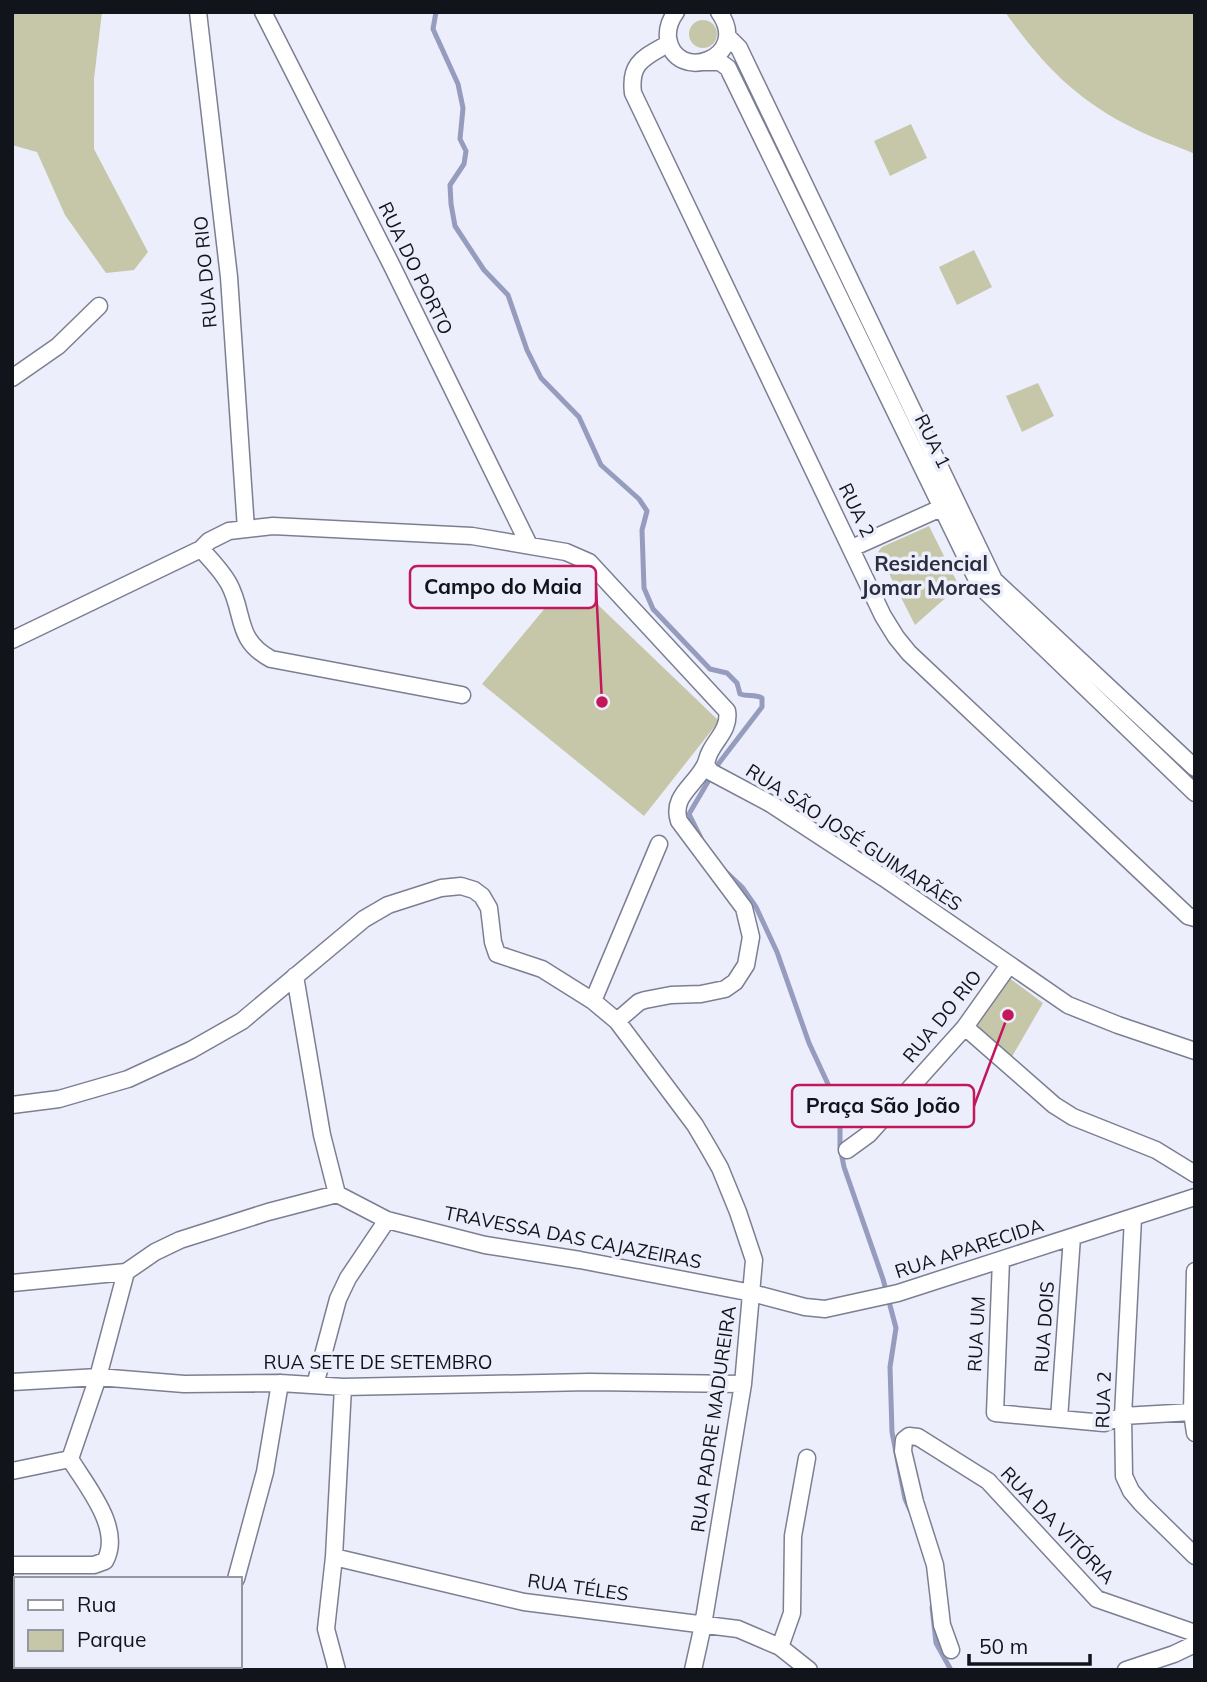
<svg xmlns="http://www.w3.org/2000/svg" width="1207" height="1682" viewBox="0 0 1207 1682" font-family="Mulish,sans-serif">
	<style>
		.green { fill: #c6c7a9 }
		.lines { fill: none; stroke-linecap: round; stroke-linejoin: round }
		.stream { stroke: #969cbd; stroke-width: 5 }
		.minor-casing { stroke: #7b7f92; stroke-width: 19 }
		.minor { stroke: #fff; stroke-width: 16 }
		.labels { text-anchor: middle; stroke-width: 7; stroke-linejoin: round; paint-order: stroke }
		.street-label { font-size: 19px; fill: #12141b; stroke: #eceefb }
		.neighbourhood-label { font-size: 21px; font-weight: bold; fill: #2b2e3f; stroke: #eceefb }
		.leader { fill: none; stroke: #c2185b; stroke-width: 2.5 }
		.callout-dot { fill: #c2185b; stroke: #eceefb; stroke-width: 2.5 }
		.callout { fill: #eceefb; stroke: #c2185b; stroke-width: 2.5 }
		.callout-label { font-size: 21px; text-anchor: middle; font-weight: bold; fill: #12141b }
	</style>
	<rect width="100%" height="100%" fill="#eceefb"/>
	<!-- green -->
	<path class="green" d="M12 12H102L94 79V149L148 252 134 270 106 273 65 215 37 152 12 145Z
		M1005 12H1195V154C1175 145 1154 139 1135 129 1076 100 1043 65 1005 12Z
		M689 34a14 14 0 1 1 28 0a14 14 0 1 1-28 0Z
		M911 124 927 158 890 176 874 141Z
		M974 250 992 287 957 305 939 267Z
		M1038 383 1054 416 1022 432 1006 396Z
		M929 526 959 586 915 625 878 552 882 547Z
		M570 578 719 721 644 816 482 684Z
		M1008 977 1043 1003 1010 1060 971 1027Z"/>
	<g class="lines">
		<!-- stream -->
		<path class="stream" d="M436 12 433 29 458 84 463 108 460 139 466 151 464 164 450 185 451 204 455 226 484 270 508 295 527 350 541 378 579 417 601 465 639 499 647 511 642 530 644 588 653 609 710 669 727 673 737 683 740 694C748 697 754 694 762 698V707L719 763 689 814 701 838
			M725 871 742 887 756 907 777 952 809 1043 840 1110V1147L844 1167 883 1279 896 1328 890 1367 892 1432 905 1499 910 1510
			M932 1607 936 1643 951 1670"/>
		<!-- minor casing -->
		<g class="minor-casing">
			<path id="minor" d="M198 12 229 277 246 529
				M263 12 391 264 529 545
				M676 12C670 20 667 28 668 38 675 85 752 58 719 12
				M727 36 739 48 994 580 1195 768
				M669 43C646 57 629 61 633 93L883 616 896 637 909 653 1188 916 1195 918
				M705 62H720L728 68 980 586 1195 793
				M12 378 58 346 99 306
				M852 548 952 503
				M201 549C210 559 222 571 229 584 245 614 235 640 271 659L462 695
				M12 640 201 549 209 541 229 531 273 526 472 536 566 552 589 562 727 711C730 728 717 738 710 752 707 757 707 763 704 767 694 786 671 797 679 821L744 908 751 937 746 965 735 982 725 989 701 994 671 995 645 1000 639 1002 617 1021
				M706 765 711 772 771 804 884 878 1068 1005 1118 1025 1195 1051
				M295 976 322 1135 337 1194
				M593 1001 659 844
				M965 1027 1054 1105 1073 1117 1156 1150 1195 1174
				M12 1105 59 1099 128 1079 191 1050 242 1021 364 919 388 905 441 888 461 886 474 890 482 896 489 908 493 942 497 954 542 969 593 1001 617 1021 695 1125 708 1147 720 1168 738 1212 754 1260 743 1384 703 1625 693 1670
				M847 1150 869 1134 965 1027 1009 965
				M1133 1218 1123 1416 1124 1476 1131 1491 1142 1504 1195 1556
				M1001 1260 995 1413 1104 1423 1123 1416 1192 1412
				M1195 1271 1192 1412 1195 1433
				M12 1283 126 1272 155 1252 180 1240 268 1212 337 1194 387 1220 485 1245 580 1260 752 1293 805 1307 825 1309 898 1293 1195 1197
				M12 1382 98 1377 184 1384 280 1383 343 1387 589 1382 743 1384
				M315 1385 338 1299 348 1278 387 1220
				M1059 1419 1072 1237
				M12 1471 70 1459
				M334 1557 524 1602 738 1629 780 1647 809 1670
				M12 1565H94L105 1561C123 1529 87 1487 70 1459L98 1377 126 1272
				M236 1579 265 1472 280 1383
				M780 1647 792 1613 793 1536 807 1458
				M951 1650 942 1625 935 1565 915 1502 903 1451 904 1440 909 1436 918 1437 988 1481 1097 1599 1195 1633
				M214 1670V1666
				M337 1670 326 1629 334 1557 343 1387
				M1126 1670 1174 1654 1195 1644"/>
		</g>
		<!-- minor -->
		<use href="#minor" class="minor"/>
	</g>
	<g class="labels">
		<!-- street labels -->
		<g class="street-label">
			<text transform="translate(416 268) rotate(64)" y="7">RUA DO PORTO</text>
			<text transform="translate(205 272) rotate(-95)" y="7">RUA DO RIO</text>
			<text transform="translate(933 441) rotate(64)" y="7">RUA 1</text>
			<text transform="translate(857 510) rotate(64)" y="7">RUA 2</text>
			<text transform="translate(854 837) rotate(33)" y="7">RUA SÃO JOSÉ GUIMARÃES</text>
			<text transform="translate(942 1016) rotate(-51)" y="7">RUA DO RIO</text>
			<text transform="translate(573 1237) rotate(11)" y="7">TRAVESSA DAS CAJAZEIRAS</text>
			<text transform="translate(969 1248) rotate(-18)" y="7">RUA APARECIDA</text>
			<text transform="translate(1044 1327) rotate(-86)" y="7">RUA DOIS</text>
			<text transform="translate(976 1334) rotate(-87)" y="7">RUA UM</text>
			<text x="378" y="1369">RUA SETE DE SETEMBRO</text>
			<text transform="translate(1103 1400) rotate(-88)" y="7">RUA 2</text>
			<text transform="translate(713 1419) rotate(-82)" y="7">RUA PADRE MADUREIRA</text>
			<text transform="translate(1058 1525) rotate(46)" y="7">RUA DA VITÓRIA</text>
			<text transform="translate(578 1587) rotate(8)" y="7">RUA TÉLES</text>
		</g>
		<!-- neighbourhood labels -->
		<g class="neighbourhood-label">
			<text x="931" y="571">Residencial<tspan x="931" dy="24">Jomar Moraes</tspan></text>
		</g>
	</g>
	<!-- callouts -->
	<path class="leader" d="M602 702L596 587M1008 1015L974 1106"/>
	<g class="callout-dot">
		<circle cx="602" cy="702" r="7"/>
		<circle cx="1008" cy="1015" r="7"/>
	</g>
	<g class="callout">
		<rect x="410" y="566" width="186" height="42" rx="7"/>
		<rect x="792" y="1085" width="182" height="42" rx="7"/>
	</g>
	<g class="callout-label">
		<text x="503" y="594">Campo do Maia</text>
		<text x="883" y="1113">Praça São João</text>
	</g>
	<!-- border -->
	<rect width="1207" height="1682" fill="none" stroke="#12141b" stroke-width="28"/>
	<!-- legend -->
	<rect x="14" y="1577" width="228" height="91" fill="#eceefb" stroke="#9597a1" stroke-width="2"/>
	<rect x="28" y="1600" width="35" height="10" fill="#ffffff" stroke="#9597a1" stroke-width="2"/>
	<text x="77" y="1612" font-size="21" fill="#12141b">Rua</text>
	<rect x="28" y="1630" width="35" height="21" fill="#c6c7a9" stroke="#9597a1" stroke-width="2"/>
	<text x="77" y="1647" font-size="21" fill="#12141b">Parque</text>
	<!-- scale -->
	<path d="M969 1654v10h121v-10" fill="none" stroke="#12141b" stroke-width="3.5"/>
	<text x="979" y="1654" font-size="21" fill="#12141b" stroke="#eceefb" stroke-width="5" paint-order="stroke">50 m</text>
</svg>
